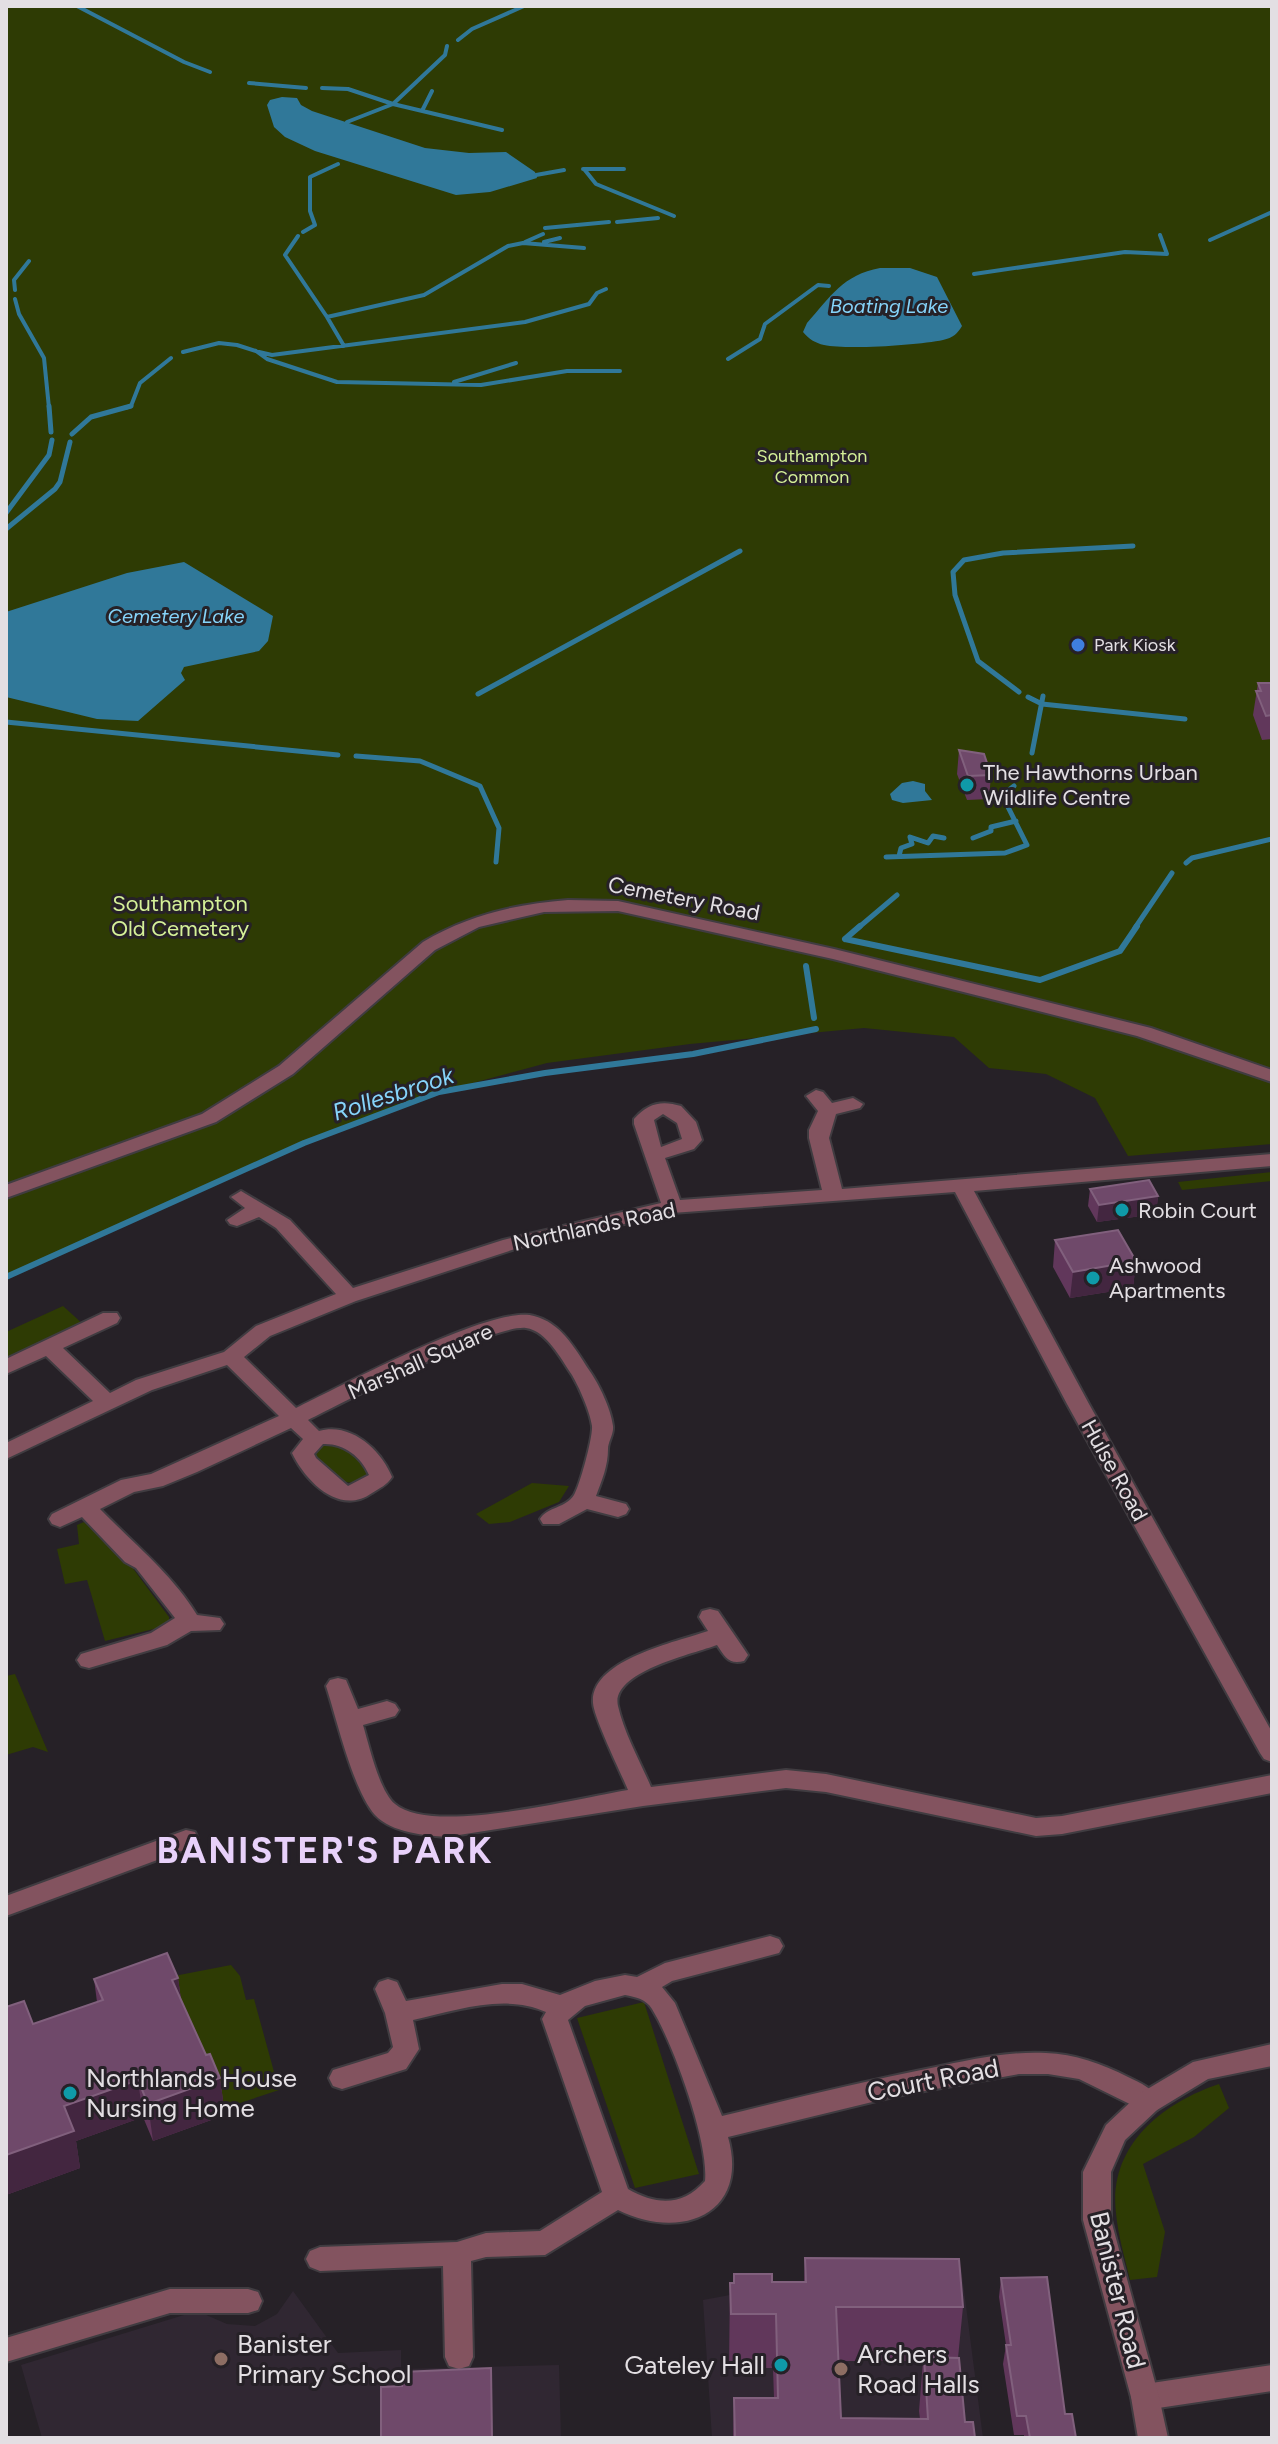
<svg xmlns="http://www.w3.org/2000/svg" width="1278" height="2444" viewBox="0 0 1278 2444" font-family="Figtree,sans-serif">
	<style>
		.built { fill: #302732 }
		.green { fill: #2e3b04 }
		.water { fill: #307899 }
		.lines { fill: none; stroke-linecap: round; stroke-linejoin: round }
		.stream-far2 { stroke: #307899; stroke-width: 4 }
		.stream-far1 { stroke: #307899; stroke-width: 5 }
		.stream { stroke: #307899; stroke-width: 6 }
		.minor-casing { stroke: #403c41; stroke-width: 4 }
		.tertiary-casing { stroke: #403c41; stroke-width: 4 }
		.minor { fill: #83535f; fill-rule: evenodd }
		.tertiary { fill: #83535f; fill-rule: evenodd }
		.wall { fill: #61375b; fill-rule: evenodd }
		.shaded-wall { fill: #432640 }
		.building { fill: #6f496a; stroke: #81607d; stroke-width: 2 }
		.shop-dot { fill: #3f7fe0; stroke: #262127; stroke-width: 3 }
		.culture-dot { fill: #0f9aa8; stroke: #262127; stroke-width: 3 }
		.education-dot { fill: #8d6e63; stroke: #262127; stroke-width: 3 }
		.labels { text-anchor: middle; stroke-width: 6; stroke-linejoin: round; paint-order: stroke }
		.far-park-label { font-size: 18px; fill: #d5f198; stroke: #262127 }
		.far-poi-label { font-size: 18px; fill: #e3dfe3; stroke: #262127; text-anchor: start }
		.far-water-label { font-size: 20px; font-style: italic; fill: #86d4fa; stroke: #262127 }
		.poi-label { font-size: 22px; fill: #e3dfe3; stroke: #262127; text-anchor: start }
		.street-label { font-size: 22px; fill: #e3dfe3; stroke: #262127 }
		.park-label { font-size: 22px; fill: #d5f198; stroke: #262127 }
		.water-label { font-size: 24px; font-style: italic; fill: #86d4fa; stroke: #262127 }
		.near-poi-label { font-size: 26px; fill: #e3dfe3; stroke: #262127; text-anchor: start }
		.near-street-label { font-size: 26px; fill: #e3dfe3; stroke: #262127 }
		.near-district-label { font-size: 36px; font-weight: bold; letter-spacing: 2px; fill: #e8d1fa; stroke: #262127 }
	</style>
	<rect width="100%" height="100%" fill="#262127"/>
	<!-- built -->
	<path class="built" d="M961 2267 983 2438H712L703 2300 762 2289Z
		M293 2291 338 2353 401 2350V2369L559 2365 561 2438H42L21 2365 197 2311 227 2324 255 2326 277 2314Z"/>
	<!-- green -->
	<path class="green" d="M6 6H1272V1144L1128 1156 1095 1098 1046 1074 989 1068 954 1037 864 1028 690 1044 547 1063 439 1092 304 1143 6 1277Z
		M1272 1172V1181L1182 1190 1178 1182Z
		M63 1306 84 1325 6 1361V1332Z
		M325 1441 339 1442 370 1470 369 1479C339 1491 332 1472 313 1452Z
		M532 1483 569 1486 559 1502 510 1522 489 1524 476 1514Z
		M84 1522 129 1563 169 1617 170 1625 105 1641 87 1580 65 1584 57 1549 79 1544 77 1525Z
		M15 1674 48 1752 33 1747 6 1755V1676Z
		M231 1965 240 1976 246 2000 254 1999 279 2090 222 2109 183 2015 174 1976Z
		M644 2002 699 2174 635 2188 577 2018Z
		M1219 2084 1229 2108 1194 2137 1143 2164 1165 2232 1157 2277 1130 2280C1125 2258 1118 2236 1116 2213 1108 2146 1162 2103 1219 2084Z"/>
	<!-- water -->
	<path class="water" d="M282 97 297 98 301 105 312 111 425 148 469 153 506 152 535 172 537 178 490 192 456 195 315 151 285 137 274 127 267 105 270 100Z
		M880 268H910L937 277 962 326C958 333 953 338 943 340 920 345 847 350 824 345 815 343 809 339 803 332L807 323C831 296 843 275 880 268Z
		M184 562 273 616 268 641 259 651 184 667 181 673 185 680 138 721 97 719 6 697V612L127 573Z
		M913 781 925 784V791L932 800 903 803 892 800 890 794 902 783Z"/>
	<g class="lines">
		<!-- stream-far2 -->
		<path class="stream-far2" d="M77 6 184 62 210 72
			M458 40 472 29 524 6
			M249 83 306 88
			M322 88 348 89 393 104 502 130
			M422 111 432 91
			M347 122 393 104 445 55 447 46
			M583 169H624
			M584 169 596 184 674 216
			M536 175 564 170
			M617 222 658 218
			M545 228 609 222
			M303 232 315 225 310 211V177L338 164
			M298 236 285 255 327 317
			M1210 240 1272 212
			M525 242 543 234
			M544 242 560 238
			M974 274 1125 252 1167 254 1160 235
			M15 290 14 280 29 261
			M15 299 19 314 44 358 49 408
			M344 346 327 317 424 295 508 246 523 243 584 248
			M183 352 219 343 237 345 256 351 267 359 337 382 481 385 567 371H620
			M259 352 272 355 525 322 589 304 597 293 606 289
			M728 359 760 339 765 324 818 285 829 286
			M454 382 516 363
			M125 408 131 406 140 383 171 358"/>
		<!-- stream-far1 -->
		<path class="stream-far1" d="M49 406 51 432
			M72 434 91 417 131 406
			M6 513 49 455 52 440
			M6 529 55 489 60 482 70 442
			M1019 692 978 661 955 595 953 572 964 560 1003 553 1133 546
			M478 694 740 551
			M1028 697 1042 704 1185 719
			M6 722 338 755
			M1032 753 1043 696
			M356 756 420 761 480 786 499 828 496 862
			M973 838 991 831V827L1016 821
			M899 856 901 848 912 844 910 837 928 843 933 836 944 838
			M886 857 1005 853 1027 845 1005 801V793L1014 786
			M1186 863 1192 858 1272 839
			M858 928 897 895
			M1135 928 1172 873"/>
		<!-- stream -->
		<path class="stream" d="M845 939 1040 980 1120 951 1137 926
			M845 939 860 926
			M806 966 814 1018
			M6 1277 304 1143 439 1092 545 1073 693 1054 816 1029"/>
		<!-- minor casing -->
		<g class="minor-casing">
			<path id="minor" d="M568 900 618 901 834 949 1151 1028 1272 1070V1082L1137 1036 833 959 618 911 544 912 479 927 435 950 293 1074 216 1122 6 1198V1185L202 1114 279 1066 423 942C468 915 516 904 568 900Z
				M816 1090 823 1092 832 1103 853 1098 863 1104 860 1108 836 1114 829 1138 842 1189 1272 1154V1166L974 1191 1089 1404 1272 1732V1762L1264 1759 1260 1753 1067 1404 955 1192 672 1213 515 1249 356 1301 270 1336 244 1357 296 1408C340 1387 493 1304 534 1316 561 1323 574 1347 589 1370 599 1384 611 1409 613 1426 614 1434 608 1442 608 1449 608 1466 602 1480 596 1496L626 1504 629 1509 626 1514 618 1517 587 1509 559 1524H543L540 1519C547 1507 566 1508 574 1495 580 1485 593 1437 592 1426 590 1411 579 1387 572 1375 561 1359 547 1331 526 1328 493 1324 346 1401 308 1420L319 1431C351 1422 381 1450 392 1477 387 1485 380 1488 372 1493 340 1516 306 1482 292 1453L303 1439 291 1428 197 1472 163 1486 134 1492 100 1509C133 1543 172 1574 197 1615L220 1618 224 1624 220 1630 191 1631 167 1645 89 1668 81 1666 77 1660 81 1654 151 1633 175 1618 136 1568 125 1562 82 1517 60 1527 52 1524 49 1519 52 1514 121 1480 151 1474 279 1416 227 1365 152 1390 6 1459V1443L93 1401 46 1356 6 1374V1359L103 1313H117L120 1318 117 1323 63 1348 110 1393 136 1380 224 1352 256 1326 336 1294 276 1228 259 1217 237 1226 230 1224 227 1220 245 1208 231 1197 241 1191 290 1220 353 1288 503 1240 661 1203 634 1124V1119C648 1103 662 1100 681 1106L696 1122 702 1140 694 1149 665 1158 680 1200 822 1190 809 1138V1130L818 1111 806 1096ZM663 1114 677 1123 682 1139 661 1147 654 1120ZM323 1444C343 1443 361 1456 369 1475L348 1486 316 1458 314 1454Z
				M710 1609 718 1611 744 1649 748 1655 744 1661C729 1665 725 1657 717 1645 693 1654 610 1672 618 1706 624 1733 640 1761 651 1787L786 1770 826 1774 1036 1818 1062 1816 1272 1775V1793L1062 1834 1036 1836 826 1792 786 1788 643 1806 446 1837C424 1835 392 1833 375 1815 353 1790 337 1720 326 1686L330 1680 338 1678 346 1680 358 1709 387 1701 395 1704 399 1710 395 1716 363 1725C369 1745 379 1791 395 1804 432 1836 578 1798 628 1790 621 1773 594 1718 593 1703 590 1660 676 1642 708 1631L699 1617 702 1611Z
				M186 1830 195 1832 198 1839 195 1846 6 1916V1896Z
				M770 1936 779 1939 783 1946 779 1953 672 1981 662 1987 675 2003 722 2116C791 2099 861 2082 931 2068 969 2060 1007 2051 1046 2053 1074 2054 1103 2064 1128 2077 1140 2083 1155 2089 1161 2102L1157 2110 1148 2113 1079 2079 1048 2074H1019L897 2096 728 2137C750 2215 680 2241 618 2210L545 2255 486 2257 471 2261 473 2357 469 2366 459 2369 449 2366 445 2357 443 2266 320 2271 310 2267 306 2259 310 2251 320 2247 457 2242 486 2233 540 2231 602 2192 542 2019 546 2012C504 1993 455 2011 413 2020L419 2049 406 2069 342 2089 333 2086 329 2078 333 2070 388 2053 393 2047 385 2013 375 1989 379 1982 388 1979 397 1982 406 2001 502 1984H522L560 1995 595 1981 625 1975 637 1977 665 1963ZM625 1995C636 1997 646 1999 652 2009 673 2043 709 2142 705 2181 682 2207 656 2205 628 2189L568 2020 585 2006Z
				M170 2289H248L258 2292 262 2301 258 2310 248 2313H170L6 2362V2338Z
				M1272 2365V2391L1145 2410 1135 2406 1131 2397 1135 2388 1145 2384Z"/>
		</g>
		<!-- tertiary casing -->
		<g class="tertiary-casing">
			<path id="tertiary" d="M1272 2044V2066L1208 2079 1157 2110 1125 2140 1111 2172V2220L1159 2397 1168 2438H1138L1131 2397 1083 2220V2172L1106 2125 1139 2094 1193 2062Z"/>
		</g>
		<!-- minor -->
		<use href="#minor" class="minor"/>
		<!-- tertiary -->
		<use href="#tertiary" class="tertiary"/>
	</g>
	<!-- wall -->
	<path class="wall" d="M1258 683H1272V739L1262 740 1253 715Z
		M959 750 991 775 989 799 967 800 957 774Z
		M1090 1189 1158 1196 1156 1214 1097 1222 1088 1206Z
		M1055 1240 1136 1261 1133 1288 1070 1298 1053 1267Z
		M178 1978 181 1999 206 2055 220 2078 225 2115 153 2141 143 2117 76 2141 80 2168 6 2195V2007L33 2024 97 2002 94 1979Z
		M805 2258 963 2307 958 2358 965 2422 975 2438H733L734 2398H774L773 2368H729L730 2283 804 2282ZM839 2361H923L919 2411 920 2419 841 2418Z
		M1001 2278 1065 2414 1076 2438H1024V2435H1014L1003 2364 1006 2345 999 2297Z"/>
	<!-- shaded-wall -->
	<path class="shaded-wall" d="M1158 1196 1156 1214 1097 1222 1099 1205Z
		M1136 1261 1133 1288 1070 1298 1073 1272Z
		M178 1978 183 2015 172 1980Z
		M220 2078 225 2115 153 2141 148 2104Z
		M138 2080 143 2117 76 2141 80 2168 6 2195V2155L64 2106Z"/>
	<!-- building -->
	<path class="building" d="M1258 683H1272V715L1266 716 1256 691H1261Z
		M959 750 984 754 991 775 968 776Z
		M1149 1180 1158 1196 1099 1205 1090 1189Z
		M1118 1230 1136 1261 1073 1272 1055 1240Z
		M167 1953 178 1978 172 1980 206 2055 210 2054 220 2078 148 2104 138 2080 64 2106 74 2131 6 2155V2007L24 2001 33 2024 103 2000 94 1979Z
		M805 2258 959 2259 963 2307H836L841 2418 928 2419 924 2357 959 2358 965 2422H973L975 2438H735L734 2398H778L776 2314H731L730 2283H734V2274H772V2282H806Z
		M1047 2277 1065 2414H1072L1076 2438H1030L1026 2416H1017L1006 2345H1011L1001 2278Z
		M491 2368 492 2438H381V2387L402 2386V2372Z"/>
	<!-- markers -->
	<circle class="shop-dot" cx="1078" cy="645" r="8"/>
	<g class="culture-dot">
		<circle cx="967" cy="785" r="8"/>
		<circle cx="1122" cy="1210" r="8"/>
		<circle cx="1093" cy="1278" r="8"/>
		<circle cx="70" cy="2093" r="8"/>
		<circle cx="781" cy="2365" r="8"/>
	</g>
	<g class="education-dot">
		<circle cx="221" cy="2359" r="8"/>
		<circle cx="841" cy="2369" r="8"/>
	</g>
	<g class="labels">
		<!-- far-park labels -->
		<g class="far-park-label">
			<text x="812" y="462">Southampton<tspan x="812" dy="21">Common</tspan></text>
		</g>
		<!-- far-poi labels -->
		<g class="far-poi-label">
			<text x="1094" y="651">Park Kiosk</text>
		</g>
		<!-- far-water labels -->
		<g class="far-water-label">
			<text x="889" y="313">Boating Lake</text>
			<text x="176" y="623">Cemetery Lake</text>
		</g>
		<!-- poi labels -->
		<g class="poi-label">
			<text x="983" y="780">The Hawthorns Urban<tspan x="983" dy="25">Wildlife Centre</tspan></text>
			<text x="1138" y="1218">Robin Court</text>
			<text x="1109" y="1273">Ashwood<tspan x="1109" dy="25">Apartments</tspan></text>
		</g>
		<!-- street labels -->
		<g class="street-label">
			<text transform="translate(684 898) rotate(11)" y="8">Cemetery Road</text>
			<text transform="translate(594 1226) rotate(-12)" y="8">Northlands Road</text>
			<text transform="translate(420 1361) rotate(-24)" y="8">Marshall Square</text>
			<text transform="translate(1115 1470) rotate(61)" y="8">Hulse Road</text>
		</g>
		<!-- park labels -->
		<g class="park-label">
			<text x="180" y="911">Southampton<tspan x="180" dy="25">Old Cemetery</tspan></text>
		</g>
		<!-- water labels -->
		<g class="water-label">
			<text transform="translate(393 1094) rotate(-18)" y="8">Rollesbrook</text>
		</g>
		<!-- near-poi labels -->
		<g class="near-poi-label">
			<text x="86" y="2087">Northlands House<tspan x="86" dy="30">Nursing Home</tspan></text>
			<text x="237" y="2353">Banister<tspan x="237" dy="30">Primary School</tspan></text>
			<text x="857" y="2363">Archers<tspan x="857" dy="30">Road Halls</tspan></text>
			<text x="765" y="2374" text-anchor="end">Gateley Hall</text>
		</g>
		<!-- near-street labels -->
		<g class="near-street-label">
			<text transform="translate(933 2080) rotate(-11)" y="9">Court Road</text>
			<text transform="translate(1118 2290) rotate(76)" y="9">Banister Road</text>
		</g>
		<!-- near-district labels -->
		<g class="near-district-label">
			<text x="325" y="1863">BANISTER'S PARK</text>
		</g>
	</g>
	<!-- border -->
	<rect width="1278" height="2444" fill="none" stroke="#e3dfe3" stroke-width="16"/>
</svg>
